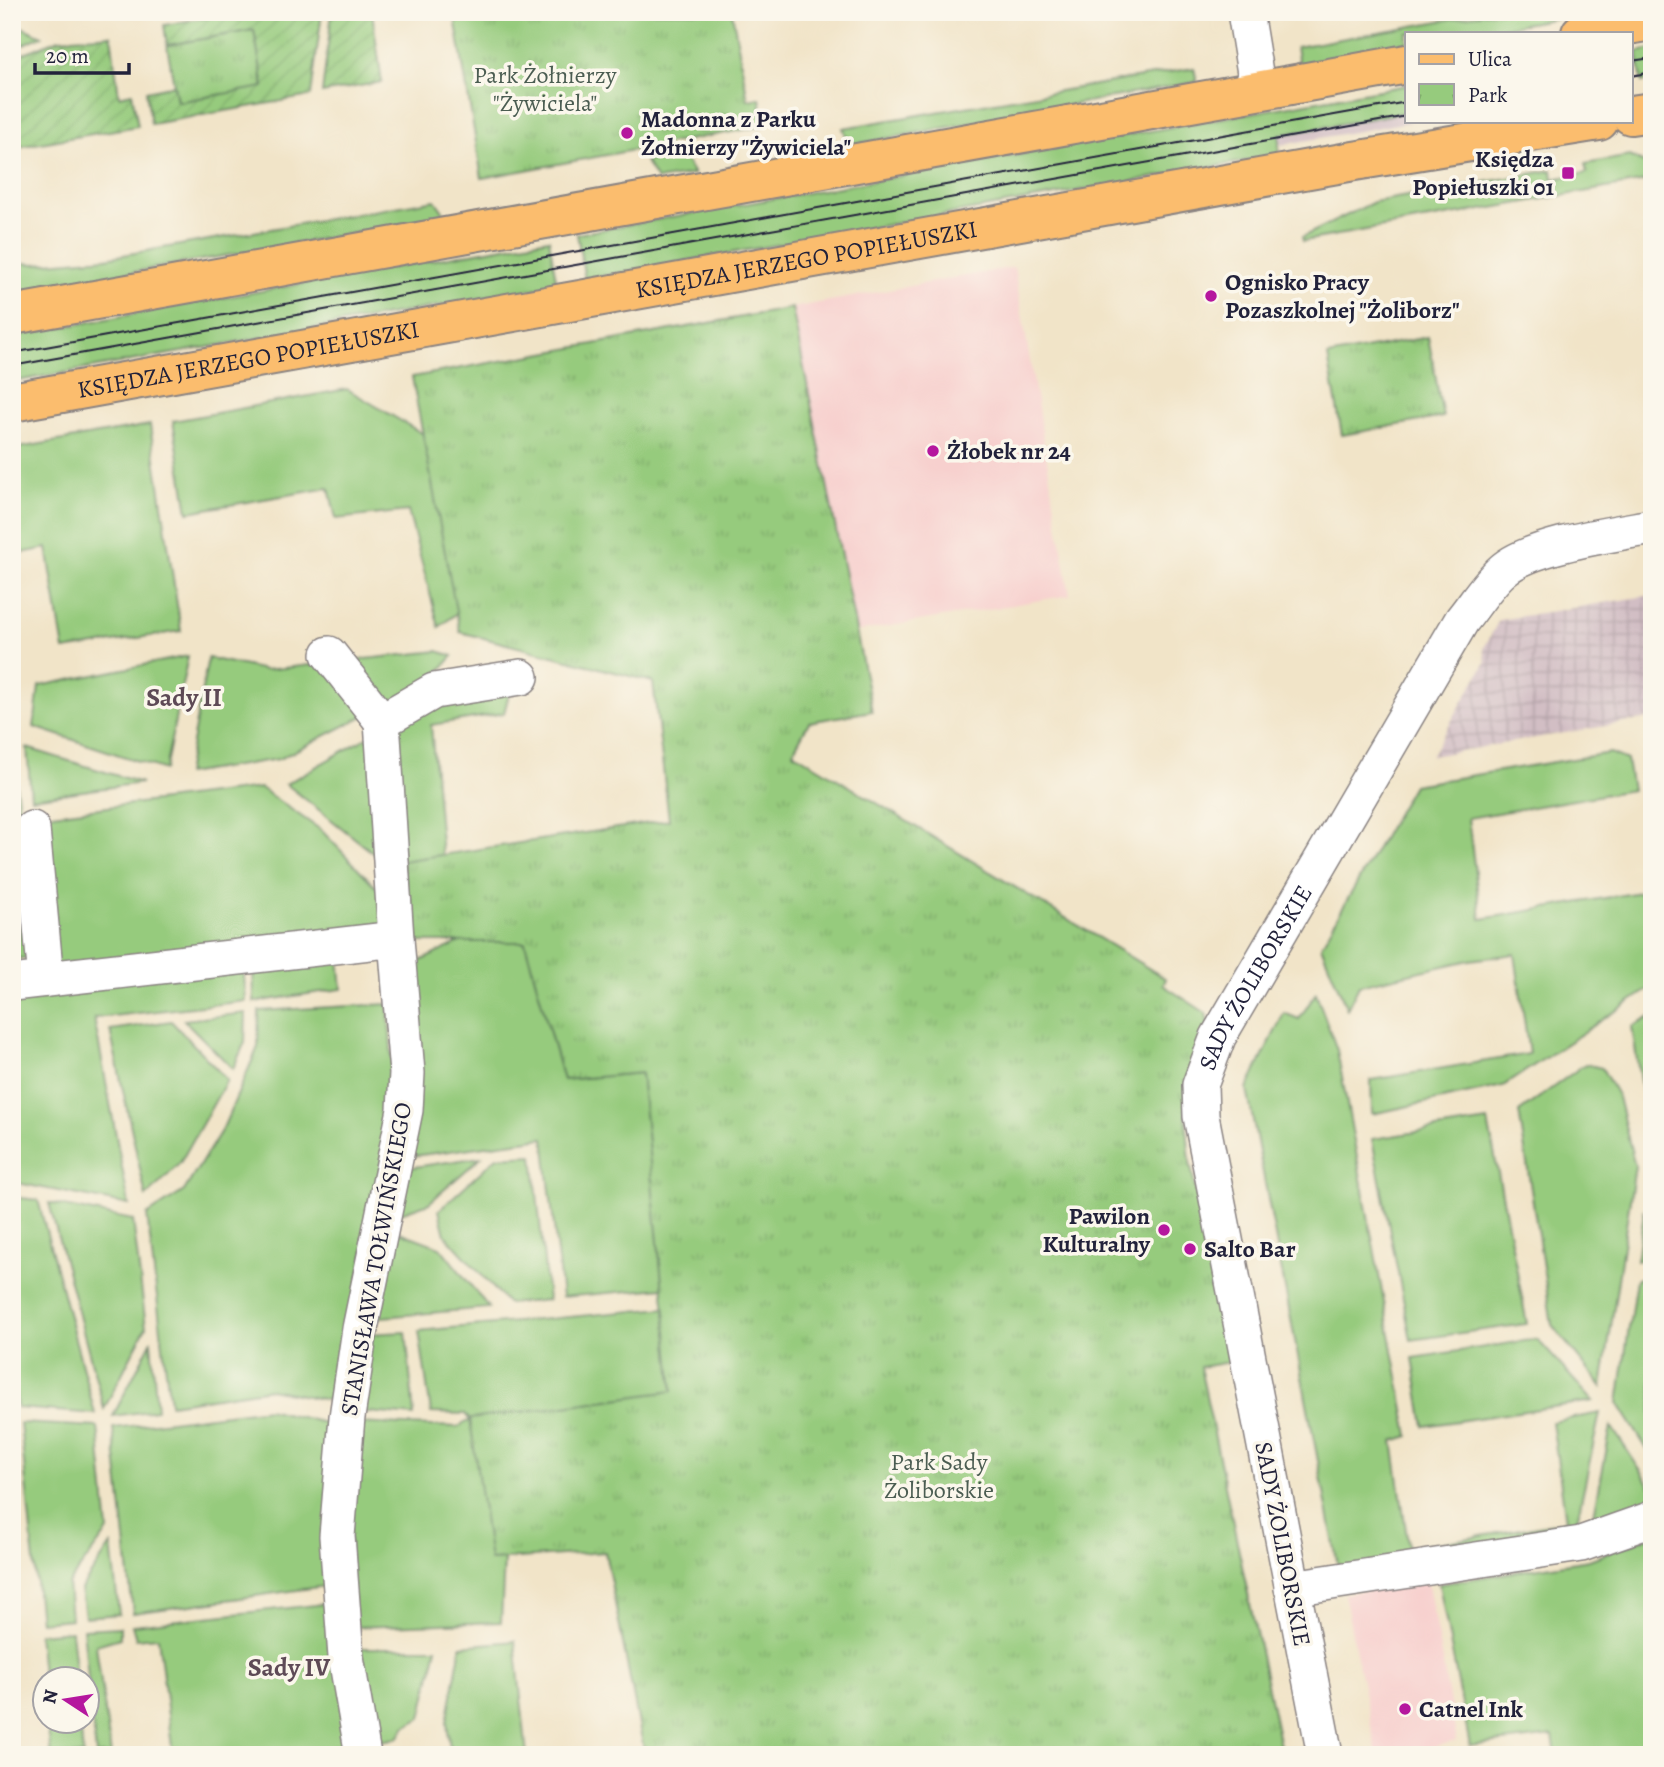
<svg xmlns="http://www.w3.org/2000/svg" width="1664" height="1767" viewBox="0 0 1664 1767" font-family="Alegreya,serif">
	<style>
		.built { fill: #f7d0ce }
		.industrial { fill: url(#industrial-grid) }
		.railway { fill: #d2bec4 }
		.grass { fill: #96cb7d; stroke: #5c765c; stroke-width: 2 }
		.park { fill: url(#park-tufts); stroke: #5c765c; stroke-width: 2 }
		.garden { fill: url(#garden-furrows); stroke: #5c765c; stroke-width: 2 }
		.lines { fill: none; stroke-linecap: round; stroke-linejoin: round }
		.minor-casing { stroke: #8a8382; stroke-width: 38 }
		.major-casing { stroke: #8a8382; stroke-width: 42 }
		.minor { stroke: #fff; stroke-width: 35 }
		.major { stroke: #fbbd6e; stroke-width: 38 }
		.tram { stroke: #22223b; stroke-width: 2 }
		.poi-dot { fill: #b5179e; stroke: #fbf7ec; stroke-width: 2.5 }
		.labels { text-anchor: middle; stroke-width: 7; stroke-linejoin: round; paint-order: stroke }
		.park-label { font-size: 24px; fill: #4b5d52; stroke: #fbf7ec }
		.poi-label { font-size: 24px; font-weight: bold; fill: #22223b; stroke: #fbf7ec; text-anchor: start }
		.street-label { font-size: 24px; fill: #22223b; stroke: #fbf7ec }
		.neighbourhood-label { font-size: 26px; font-weight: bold; fill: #5e4a56; stroke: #fbf7ec }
	</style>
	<defs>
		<pattern id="industrial-grid" width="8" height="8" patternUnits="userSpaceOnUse" patternTransform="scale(1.75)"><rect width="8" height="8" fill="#d2bec4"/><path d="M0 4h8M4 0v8" fill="none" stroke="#b4a3a9"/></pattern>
		<pattern id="park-tufts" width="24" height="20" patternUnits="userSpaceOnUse" patternTransform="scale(1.75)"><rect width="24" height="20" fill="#96cb7d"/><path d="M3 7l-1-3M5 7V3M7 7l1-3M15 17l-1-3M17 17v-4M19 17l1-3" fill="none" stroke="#81ae6d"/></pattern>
		<pattern id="garden-furrows" width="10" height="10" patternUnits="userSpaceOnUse" patternTransform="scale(1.75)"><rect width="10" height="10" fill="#96cb7d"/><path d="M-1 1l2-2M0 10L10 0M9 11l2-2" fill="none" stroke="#81ae6d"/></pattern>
	</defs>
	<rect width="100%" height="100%" fill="#fbf7ec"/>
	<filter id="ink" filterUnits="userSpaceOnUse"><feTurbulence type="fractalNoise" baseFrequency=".0143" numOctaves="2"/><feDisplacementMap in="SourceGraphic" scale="14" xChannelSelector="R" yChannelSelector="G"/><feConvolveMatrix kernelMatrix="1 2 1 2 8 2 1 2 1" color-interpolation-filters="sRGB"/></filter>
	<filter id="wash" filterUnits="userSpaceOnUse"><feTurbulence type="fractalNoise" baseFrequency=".00686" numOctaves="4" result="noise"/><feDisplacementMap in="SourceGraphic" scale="28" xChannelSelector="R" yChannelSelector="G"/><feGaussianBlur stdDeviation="1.57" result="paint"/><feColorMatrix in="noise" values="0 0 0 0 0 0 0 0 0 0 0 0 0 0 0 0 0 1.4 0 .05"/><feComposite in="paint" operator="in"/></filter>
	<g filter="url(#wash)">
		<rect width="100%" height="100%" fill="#f1e4c8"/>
		<!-- built -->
		<path class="built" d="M1014 267 1070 595 855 632 792 308Z
			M1427 1579 1457 1741 1396 1755H1377L1344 1594Z"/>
		<!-- industrial -->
		<path class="industrial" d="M1652 595V718L1431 756 1486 662 1484 648 1499 620Z"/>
		<!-- railway -->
		<path class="railway" d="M1407 112V121H1414L1281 145 1279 135Z"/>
		<!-- grass -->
		<path class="grass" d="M1490 12H1592L1473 33H1407V45L1299 64 1296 47Z
			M12 23 42 36 12 49Z
			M1652 49V80L1642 82 1637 52Z
			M1194 68 1197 82 850 145 843 128Z
			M1407 85V112L1279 135V155L585 279 577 234Z
			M682 154 694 174 657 180 645 161Z
			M1630 156 1652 167V180L1303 241 1302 237 1374 202 1552 170 1553 179 1587 173 1585 164Z
			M435 200 447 217 12 293V262L35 264 106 258Z
			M549 239 557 285 12 382V336Z
			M347 389 423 434 457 613 439 627 408 511 336 519 329 488 188 512 173 421Z
			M150 425 181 631 64 650 47 548 12 555V449Z
			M438 651 453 656 429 683 279 759 186 774 208 658 265 670Z
			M188 656 165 770 34 727 39 686Z
			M510 690 504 713 431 725 442 855 402 861 376 855 286 784 434 699Z
			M27 748 141 783 31 798Z
			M1610 753 1627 760 1632 790 1468 818 1481 919 1652 890V987L1503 1086 1372 1114 1371 1080 1529 1054 1515 954 1470 960 1359 985 1347 1009 1321 946 1413 785Z
			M260 788 321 830 384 895V929L30 974 28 957 12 960V832L27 829 28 817Z
			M460 942H525L563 1080 641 1073 663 1288 562 1297 544 1138 406 1157 410 979 418 962Z
			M339 957 342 989 254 1002 253 966Z
			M243 963 246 1001 94 1018 129 1205 12 1182V991Z
			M1316 993 1337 1050 1409 1436 1393 1441 1410 1558 1339 1571 1247 1089 1284 1013 1299 1019Z
			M388 1004 395 1104 333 1401 270 1389 170 1404 147 1215 184 1191 224 1126 258 1047 259 1011Z
			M246 1013 245 1042 233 1069 184 1020Z
			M1652 1016V1189L1650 1147 1632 1027Z
			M171 1021 227 1080 180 1163 146 1197 110 1030Z
			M1585 1064 1602 1068 1618 1097 1635 1166 1602 1387 1552 1325 1519 1112Z
			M1488 1121 1527 1324 1411 1340 1372 1139Z
			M533 1155 548 1300 508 1304 445 1235 439 1210 497 1157Z
			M481 1157 429 1203 392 1216 401 1169Z
			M12 1197 38 1200 95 1414 17 1408 12 1358Z
			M49 1203 133 1220 146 1327 104 1409Z
			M1644 1212 1652 1228V1259L1637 1260Z
			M389 1228 440 1247 489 1308 371 1318Z
			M1652 1276V1457L1618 1403 1636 1279Z
			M665 1308 673 1392 491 1560 504 1559 501 1622 356 1627 348 1584 353 1423 458 1427 470 1420 465 1414 431 1413 419 1331Z
			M406 1332 414 1416 356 1411 365 1334Z
			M1537 1339 1593 1401 1424 1426 1413 1358Z
			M151 1342 157 1410 113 1416Z
			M268 1409 333 1425 327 1586 133 1613 113 1428Z
			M1600 1413 1573 1539 1420 1559 1418 1547 1566 1521 1552 1422Z
			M20 1423 98 1427 108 1531 68 1584 71 1619 40 1622Z
			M1611 1426 1652 1488V1508L1591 1531Z
			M1652 1536V1755H1556L1553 1736 1470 1746 1439 1584 1589 1560Z
			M111 1545 119 1614 85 1617 81 1589Z
			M334 1603 358 1755H173L158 1637 136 1639 132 1625Z
			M120 1627V1638L96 1645 111 1755H96L83 1629Z
			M71 1631 76 1679 46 1680 45 1705 38 1634Z
			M515 1641 527 1755H456L450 1750 447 1722 461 1646Z
			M353 1648H437L421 1718 405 1727 398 1738 374 1742Z
			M47 1722H80L83 1755H51Z"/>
		<!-- park -->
		<path class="park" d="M454 12H732L748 100 760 98 764 126 482 178Z
			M254 30 264 88 177 102 167 45Z
			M792 308 872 711 809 722 793 752 1166 979 1163 985 1206 1013 1209 1028 1185 1104 1190 1162 1230 1362 1200 1367 1282 1755H645L605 1552 490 1560 470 1419 673 1391 641 1073 563 1080 525 942H413L402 861 669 820 653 682 460 632 412 377Z
			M1428 337 1443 417 1342 435 1328 356Z
			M12 754 21 824 12 826Z"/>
		<!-- garden -->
		<path class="garden" d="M236 12H322L311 96 151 124 146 91 174 85 177 102 264 87 254 30 167 45 164 25Z
			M332 12H372L382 82 322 93Z
			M111 35 119 96 132 93 138 126 12 148V58L59 39Z"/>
	</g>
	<g filter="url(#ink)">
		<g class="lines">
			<!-- minor casing -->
			<g class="minor-casing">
				<g id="minor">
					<path d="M1245 12 1258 91"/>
					<path d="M329 654 382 721"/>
					<path d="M32 829 46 979"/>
					<path d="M396 939 382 721 434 691 521 677"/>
					<path d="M12 983 396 939 407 1073 405 1110 360 1329 347 1417 337 1536 346 1657 363 1755"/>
					<path d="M1292 1588 1581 1544 1652 1519"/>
					<path id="s1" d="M1325 1755 1201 1116 1200 1085 1218 1037 1462 620C1475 604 1487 584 1503 570 1531 545 1614 534 1652 527"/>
				</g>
			</g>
			<!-- major casing -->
			<g class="major-casing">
				<g id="major">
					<path d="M1581 33 1652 21"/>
					<path d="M1631 115 1652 112"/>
					<path d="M12 315 1407 64"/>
					<path id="s2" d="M12 402 1354 161 1599 121"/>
				</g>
			</g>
			<!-- minor -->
			<use href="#minor" class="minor"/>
			<!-- major -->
			<use href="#major" class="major"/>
			<!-- tram -->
			<path class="tram" d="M1631 61 1652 58
				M1631 76 1652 72
				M12 353 1407 102
				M12 366 1407 116"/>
		</g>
	</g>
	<!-- markers -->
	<g class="poi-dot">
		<circle cx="627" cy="133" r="7"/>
		<rect x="1561" y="166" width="14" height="14" rx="3.5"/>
		<circle cx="1211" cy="296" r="7"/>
		<circle cx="933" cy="451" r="7"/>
		<circle cx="1164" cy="1230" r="7"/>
		<circle cx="1190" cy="1249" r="7"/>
		<circle cx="1405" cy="1709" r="7"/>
	</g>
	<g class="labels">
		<!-- park labels -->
		<g class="park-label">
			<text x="545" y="83">Park Żołnierzy<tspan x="545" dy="28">"Żywiciela"</tspan></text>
			<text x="939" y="1470">Park Sady<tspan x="939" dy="28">Żoliborskie</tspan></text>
		</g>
		<!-- poi labels -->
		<g class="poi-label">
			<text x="641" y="127">Madonna z Parku<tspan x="641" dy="28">Żołnierzy "Żywiciela"</tspan></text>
			<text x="1554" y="167" text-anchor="end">Księdza<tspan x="1554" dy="28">Popiełuszki 01</tspan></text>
			<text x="1225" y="290">Ognisko Pracy<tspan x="1225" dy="28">Pozaszkolnej "Żoliborz"</tspan></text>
			<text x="947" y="459">Żłobek nr 24</text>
			<text x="1150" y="1224" text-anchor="end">Pawilon<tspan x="1150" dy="28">Kulturalny</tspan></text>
			<text x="1204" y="1257">Salto Bar</text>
			<text x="1419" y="1717">Catnel Ink</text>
		</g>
		<!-- street labels -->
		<g class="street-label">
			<text dy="8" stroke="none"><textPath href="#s2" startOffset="807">KSIĘDZA JERZEGO POPIEŁUSZKI</textPath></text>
			<text dy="8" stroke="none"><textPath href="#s2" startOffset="240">KSIĘDZA JERZEGO POPIEŁUSZKI</textPath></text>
			<text dy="8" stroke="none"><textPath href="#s1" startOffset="803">SADY ŻOLIBORSKIE</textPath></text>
			<text transform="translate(376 1259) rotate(-80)" y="8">STANISŁAWA TOŁWIŃSKIEGO</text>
			<text transform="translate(1283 1544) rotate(79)" y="8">SADY ŻOLIBORSKIE</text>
		</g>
		<!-- neighbourhood labels -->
		<g class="neighbourhood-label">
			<text x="184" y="706">Sady II</text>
			<text x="289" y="1676">Sady IV</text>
		</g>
	</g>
	<!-- margin -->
	<rect width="1664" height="1767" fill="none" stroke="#fbf7ec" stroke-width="42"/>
	<!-- legend -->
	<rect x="1405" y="32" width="228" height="91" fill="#fbf7ec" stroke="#a4a2a5" stroke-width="2"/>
	<rect x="1419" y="54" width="35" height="10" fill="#fbbd6e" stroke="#a4a2a5" stroke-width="2"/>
	<text x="1468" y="66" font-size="21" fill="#22223b">Ulica</text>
	<rect x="1419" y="84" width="35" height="21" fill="url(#park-tufts)" stroke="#a4a2a5" stroke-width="2"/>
	<text x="1468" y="102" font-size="21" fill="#22223b">Park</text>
	<!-- north arrow -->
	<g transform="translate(66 1700) rotate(282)"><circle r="33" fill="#fbf7ec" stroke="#a4a2a5" stroke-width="2"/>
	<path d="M0-5L12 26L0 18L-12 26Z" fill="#b5179e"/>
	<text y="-10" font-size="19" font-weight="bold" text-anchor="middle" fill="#22223b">N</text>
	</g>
	<!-- scale -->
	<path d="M35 63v10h94v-10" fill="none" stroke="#22223b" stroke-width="3.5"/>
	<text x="46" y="63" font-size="21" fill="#22223b" stroke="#fbf7ec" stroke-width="5" paint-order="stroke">20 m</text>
</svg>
